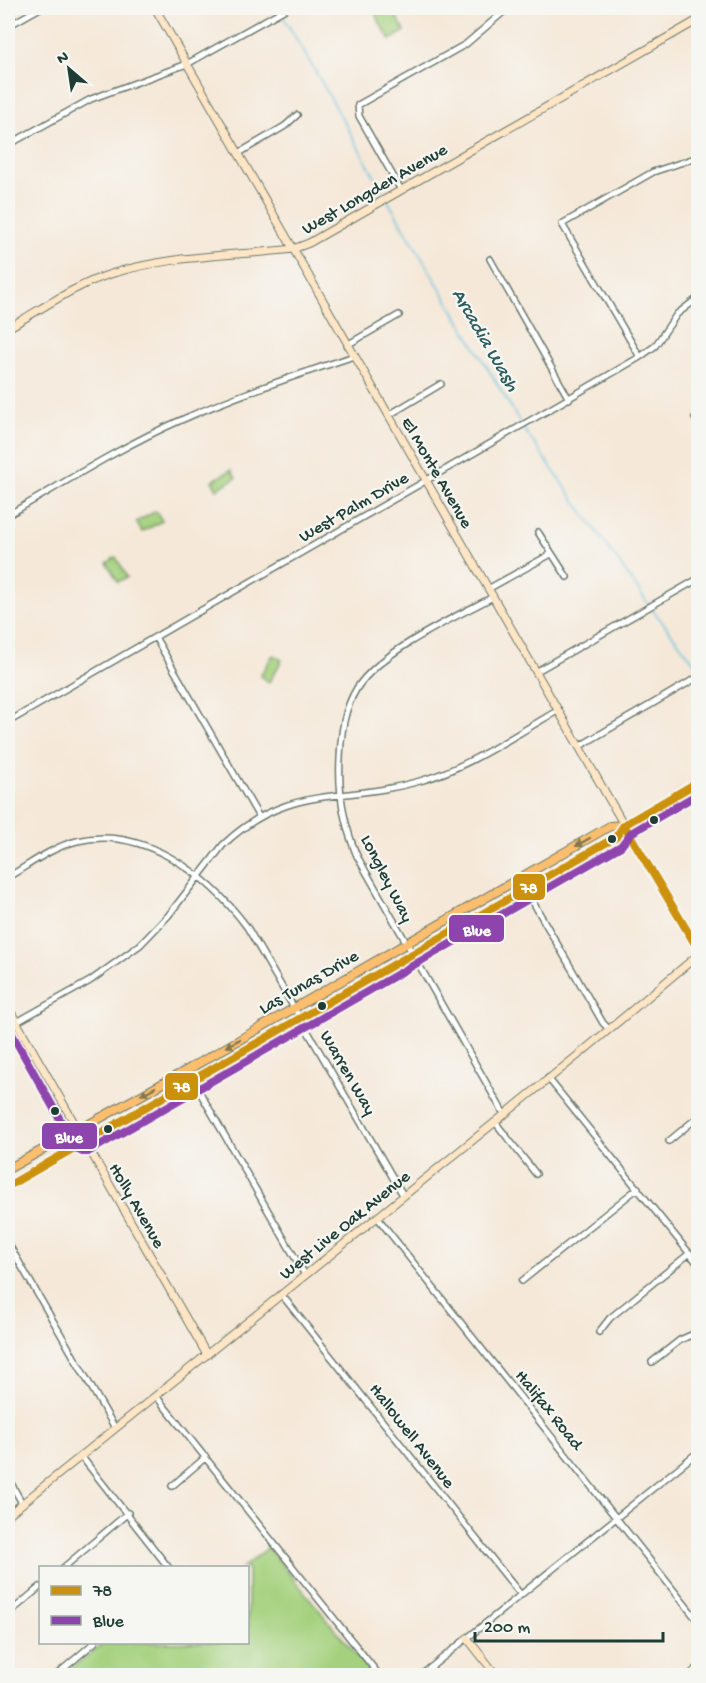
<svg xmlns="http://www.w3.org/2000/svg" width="706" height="1683" viewBox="0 0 706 1683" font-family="'Gochi Hand',sans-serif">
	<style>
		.green { fill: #a5d17e; stroke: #628759; stroke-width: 1.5 }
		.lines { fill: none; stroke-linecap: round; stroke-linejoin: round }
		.stream { stroke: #5ebfdc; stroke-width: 1.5 }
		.street-casing { stroke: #6a796d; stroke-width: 8 }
		.secondary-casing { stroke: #6a796d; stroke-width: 9 }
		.primary-casing { stroke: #6a796d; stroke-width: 10 }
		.street { stroke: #fff; stroke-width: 5 }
		.secondary { stroke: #fde5c5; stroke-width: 7 }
		.primary { stroke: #fabe6e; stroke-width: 8 }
		.bus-1-casing { stroke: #f6f6f2; stroke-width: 12 }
		.bus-2-casing { stroke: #f6f6f2; stroke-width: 12 }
		.bus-1 { stroke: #cc910a; stroke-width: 8 }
		.bus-2 { stroke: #8e44ad; stroke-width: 8 }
		.oneway { fill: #82774e }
		.bus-dot { fill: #1f3d34; stroke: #f6f6f2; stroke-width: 2 }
		.labels { text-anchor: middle; stroke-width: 4.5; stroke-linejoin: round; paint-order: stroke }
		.street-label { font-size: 18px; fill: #1f3d34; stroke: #f6f6f2 }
		.water-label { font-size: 20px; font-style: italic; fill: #2f5e5e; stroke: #f6f6f2 }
		.line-badge { stroke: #f6f6f2; stroke-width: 2 }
		.badge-label { font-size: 16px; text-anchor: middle; font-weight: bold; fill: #fff }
	</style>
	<rect width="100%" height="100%" fill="#f6f6f2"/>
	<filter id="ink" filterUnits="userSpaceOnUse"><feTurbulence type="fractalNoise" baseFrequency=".0167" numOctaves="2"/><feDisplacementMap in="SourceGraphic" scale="12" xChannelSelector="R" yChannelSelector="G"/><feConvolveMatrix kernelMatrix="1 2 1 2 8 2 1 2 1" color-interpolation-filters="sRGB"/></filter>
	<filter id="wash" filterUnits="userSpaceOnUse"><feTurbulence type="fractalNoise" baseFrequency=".008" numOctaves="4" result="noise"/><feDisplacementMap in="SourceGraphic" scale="24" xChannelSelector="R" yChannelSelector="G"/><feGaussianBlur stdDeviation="1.35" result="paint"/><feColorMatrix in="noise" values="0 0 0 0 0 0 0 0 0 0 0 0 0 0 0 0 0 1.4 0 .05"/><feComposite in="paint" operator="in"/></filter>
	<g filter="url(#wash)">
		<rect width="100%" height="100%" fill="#f5e8d8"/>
		<!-- green -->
		<path class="green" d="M386 8H391L405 31 390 40 375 14Z
			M231 470 236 478 217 489 212 481Z
			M156 511 162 521 142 532 136 522Z
			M116 557 127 577 118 582 107 563Z
			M273 655 282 660 269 682 260 676Z
			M268 1548 373 1675H63L104 1643 248 1642V1568L243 1567Z"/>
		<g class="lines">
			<!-- stream -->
			<path class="stream" d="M281 13 325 88 386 197
				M388 201 521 424
				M523 428 649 605
				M652 609 698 667"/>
		</g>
	</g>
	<g filter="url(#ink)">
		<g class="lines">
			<!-- street casing -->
			<g class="street-casing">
				<path id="street" d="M8 26 40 8
					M8 145 91 99 187 64 287 8
					M239 153 285 126 297 115
					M401 190 359 116 358 105 466 44 508 8
					M490 259 569 399
					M347 345 399 315
					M640 357 562 224 653 172 698 157
					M389 415 441 384
					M695 418 698 425
					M8 515C64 483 120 447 179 421 236 395 295 376 354 356
					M538 532 567 577
					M488 589 551 554
					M493 597C453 618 381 651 357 688 344 709 341 733 340 758 338 792 344 825 357 856L504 1114
					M155 637 259 817
					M537 671 698 579
					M8 722 640 357 655 346 677 314 698 298
					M580 746 698 677
					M8 877C29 865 52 847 77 841 144 825 209 876 247 927L403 1195
					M519 878 603 1023 609 1029
					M8 1027 90 981 140 945 168 916 223 845C289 782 343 804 420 781 470 767 514 735 559 710
					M187 1070 305 1275
					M548 1078 698 1264
					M495 1122 536 1174
					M669 1141 698 1117
					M377 1217 698 1621
					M8 1243 115 1428
					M522 1281 638 1188
					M281 1294 521 1595
					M599 1332 610 1318 690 1253
					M652 1362 680 1340 698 1332
					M156 1396 380 1676
					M81 1456 169 1568
					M8 1478 22 1503
					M172 1486 206 1457
					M63 1568 128 1513
					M8 1614 40 1587
					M55 1676 95 1642
					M420 1676 698 1452"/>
			</g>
			<!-- secondary casing -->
			<g class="secondary-casing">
				<path id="secondary" d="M155 8 624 825 698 949
					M8 328C42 309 76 284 114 273 172 255 234 256 293 249L309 243 698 20
					M8 1007 207 1355
					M8 1515 582 1052 698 955
					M467 1638 497 1676
					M689 1676 698 1668"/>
			</g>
			<!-- primary casing -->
			<g class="primary-casing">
				<path id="primary" d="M8 1169 187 1070 610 826 624 825
					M8 1186 616 837 624 825 698 782"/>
			</g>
			<!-- street -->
			<use href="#street" class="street"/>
			<!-- secondary -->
			<use href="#secondary" class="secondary"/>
			<!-- primary -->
			<use href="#primary" class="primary"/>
			<!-- bus-1 casing -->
			<g class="bus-1-casing">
				<path id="bus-1" d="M624 825 698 949
					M8 1186 616 837 624 825 698 782"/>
			</g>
			<!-- bus-2 casing -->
			<g class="bus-2-casing">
				<path id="bus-2" d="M8 1027 76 1148 82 1152H88L621 846 631 833 698 794"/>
			</g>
			<!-- bus-1 -->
			<use href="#bus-1" class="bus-1"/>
			<!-- bus-2 -->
			<use href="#bus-2" class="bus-2"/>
		</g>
		<!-- one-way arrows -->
		<defs><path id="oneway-solid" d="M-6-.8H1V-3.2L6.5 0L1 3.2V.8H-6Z" transform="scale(1.5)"/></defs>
		<g class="oneway">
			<use href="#oneway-solid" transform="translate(583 842) rotate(150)"/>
			<use href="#oneway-solid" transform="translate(233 1043) rotate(151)"/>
			<use href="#oneway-solid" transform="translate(148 1091) rotate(152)"/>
		</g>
	</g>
	<!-- markers -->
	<g class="bus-dot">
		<circle cx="654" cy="820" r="5"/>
		<circle cx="612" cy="839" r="5"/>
		<circle cx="322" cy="1006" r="5"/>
		<circle cx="55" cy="1111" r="5"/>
		<circle cx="108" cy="1129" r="5"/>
	</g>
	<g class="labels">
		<!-- street labels -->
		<g class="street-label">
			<text transform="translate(374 188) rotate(-30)" y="6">West Longden Avenue</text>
			<text transform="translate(438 472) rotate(60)" y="6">El Monte Avenue</text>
			<text transform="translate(353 506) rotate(-30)" y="6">West Palm Drive</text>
			<text transform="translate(388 878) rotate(63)" y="6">Longley Way</text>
			<text transform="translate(308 981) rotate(-30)" y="6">Las Tunas Drive</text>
			<text transform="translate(349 1072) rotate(60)" y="6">Warren Way</text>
			<text transform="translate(138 1205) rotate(60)" y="6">Holly Avenue</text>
			<text transform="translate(344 1224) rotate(-39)" y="6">West Live Oak Avenue</text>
			<text transform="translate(550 1409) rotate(51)" y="6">Halifax Road</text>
			<text transform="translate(413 1435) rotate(52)" y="6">Hallowell Avenue</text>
		</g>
		<!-- water labels -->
		<g class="water-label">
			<text transform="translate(487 339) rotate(60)" y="7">Arcadia Wash</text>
		</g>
	</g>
	<g class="line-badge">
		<rect x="512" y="873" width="34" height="28" rx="6" fill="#cc910a"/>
		<rect x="448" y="914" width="57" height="29" rx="6" fill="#8e44ad"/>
		<rect x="164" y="1072" width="35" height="29" rx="6" fill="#cc910a"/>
		<rect x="41" y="1122" width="57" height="28" rx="6" fill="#8e44ad"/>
	</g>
	<g class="badge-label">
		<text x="529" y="893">78</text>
		<text x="477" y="935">Blue</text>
		<text x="182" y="1092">78</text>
		<text x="69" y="1142">Blue</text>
	</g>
	<!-- margin -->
	<rect width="706" height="1683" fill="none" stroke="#f6f6f2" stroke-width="30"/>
	<!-- legend -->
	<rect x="39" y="1566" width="210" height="78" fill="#f6f6f2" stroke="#a0aca6" stroke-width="1.5"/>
	<rect x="51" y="1586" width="30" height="9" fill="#cc910a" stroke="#a0aca6" stroke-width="1.5"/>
	<text x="93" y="1596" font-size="18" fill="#1f3d34">78</text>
	<rect x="51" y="1616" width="30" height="9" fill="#8e44ad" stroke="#a0aca6" stroke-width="1.5"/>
	<text x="93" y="1626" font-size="18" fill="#1f3d34">Blue</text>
	<!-- north arrow -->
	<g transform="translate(69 69) rotate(331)" stroke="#f6f6f2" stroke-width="4.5" paint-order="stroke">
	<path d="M0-4.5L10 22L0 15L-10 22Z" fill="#1f3d34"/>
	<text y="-9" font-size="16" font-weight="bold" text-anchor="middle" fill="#1f3d34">N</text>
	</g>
	<!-- scale -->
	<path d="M475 1632v9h188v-9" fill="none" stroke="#1f3d34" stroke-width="3"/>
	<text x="484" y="1632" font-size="18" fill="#1f3d34" stroke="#f6f6f2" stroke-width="4.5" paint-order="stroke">200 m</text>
</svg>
